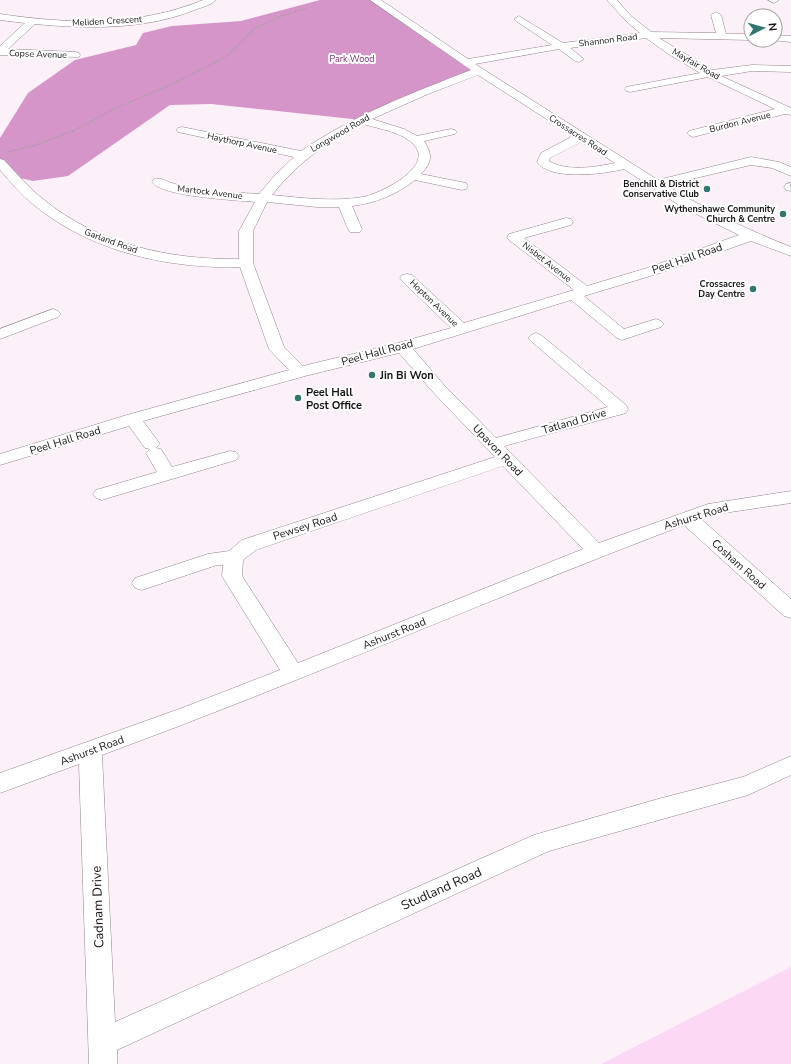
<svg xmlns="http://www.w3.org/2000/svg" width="791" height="1064" viewBox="0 0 791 1064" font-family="'Nunito Sans',sans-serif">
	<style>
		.green { fill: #fdd8f4 }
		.forest { fill: #d695c8 }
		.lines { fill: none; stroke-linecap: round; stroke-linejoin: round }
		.minor-casing { stroke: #8f848c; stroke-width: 1 }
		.path { stroke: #a29aa0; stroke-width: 1.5; stroke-dasharray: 1 1.5; stroke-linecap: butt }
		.minor { fill: #fff; fill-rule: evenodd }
		.poi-dot { fill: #32776d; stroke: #fff; stroke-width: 1.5 }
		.labels { text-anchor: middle; stroke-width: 4; stroke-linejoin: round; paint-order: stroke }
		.far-street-label { font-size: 9px; fill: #171416; stroke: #fff }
		.far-park-label { font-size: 9px; fill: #7b2f6f; stroke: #fff }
		.far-poi-label { font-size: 9px; font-weight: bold; fill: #171416; stroke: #fff; text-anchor: end }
		.street-label { font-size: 11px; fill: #171416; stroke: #fff }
		.poi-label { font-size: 11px; font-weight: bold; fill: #171416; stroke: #fff; text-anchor: start }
		.near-street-label { font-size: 13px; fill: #171416; stroke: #fff }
	</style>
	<rect width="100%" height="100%" fill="#fcf0f9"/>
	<!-- green -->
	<path class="green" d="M791 967V1064H601Z"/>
	<!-- forest -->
	<path class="forest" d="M320 0H372L479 71 362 120 211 104 170 105 68 176 33 181 20 178 0 159V138L28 93 75 60 136 45 143 33 172 26 241 21Z"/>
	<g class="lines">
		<!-- minor casing -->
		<g class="minor-casing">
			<path id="minor" d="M203 0H216C211 5 203 7 197 9 147 30 88 29 35 24L8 49 75 52 79 53 80 55 79 57 0 55V46L25 23 0 20V14C68 24 138 27 203 0Z
				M370 0H381L468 59 552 45 516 21 514 19 519 16 563 43 640 33 625 20 607 0H617L631 16 651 32 716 33 711 15 716 12 721 15 726 34H751V40L659 38 712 70 752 65 791 66V72L752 71 721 76 791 108V115L785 114 693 137 689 135 687 133 689 131 775 109 708 77 630 92 626 91 625 89 626 87 700 73 667 53 646 38 570 48 584 59 579 62 575 61 559 49 475 64 658 180 751 157 779 162 791 167V176L772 168 751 165 666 185C706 210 748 230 791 247V256L751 241 657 274 584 296 624 329 656 319 661 321 664 324 661 327 622 340 617 338 571 300 413 349 444 385 496 438 608 407 531 341 528 338 531 335 536 333 541 335 626 405 628 409 626 413 504 446 599 543 708 504 791 491V503L717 514 701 519 791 599V618L784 616 684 525C489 599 298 683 102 755L115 1022 534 835 658 799 743 777 791 756V775L748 795 549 851 117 1050V1064H89L79 764 0 793V773L182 708 280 670 222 576 223 565H217L142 590 135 588 132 583 135 578 208 554 229 551 242 540 495 457 432 391 399 353 305 376 143 421 160 444 156 448 161 449 172 467 230 451 236 452 239 456 236 460 108 498 102 500 96 498 93 494 96 490 157 472 146 453 150 449 145 448 129 426 0 465V454L127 415 289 370 269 349 240 267C169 269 91 252 34 205 21 195 11 182 0 170V159L4 160C17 174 29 188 43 199 97 244 170 260 239 259V231L255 202C236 200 162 197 152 182L154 179C161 177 167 182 175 184 201 192 231 192 259 194L276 174 294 157 178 132 176 130 178 128 182 127 301 151C354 115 412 93 471 70ZM478 75 573 136 541 153 537 162C550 181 604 174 624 169L682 207 739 235 647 268 587 286 524 238 571 225 573 222 571 219 566 218 509 234 507 237 509 240 574 290 464 323 412 275 407 274 402 275 400 278 402 281 451 328 398 343 303 366 284 347 253 263V231L267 202 317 207H339L348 229 350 232H360L362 229 352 206C376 203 396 195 415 180L462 190 466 189 468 186 466 183 421 174C432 162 433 155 424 141L455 134 457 132 455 130 451 129 417 136 404 129 372 119 428 94ZM363 124C379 129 404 132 415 146 433 168 379 194 363 197 332 202 303 198 272 195 299 161 325 144 363 124ZM581 142 615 163C596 167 567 172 549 161L550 158ZM503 466 583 549 298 663 242 576 243 560 256 550Z
				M768 0H779L774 3Z
				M775 35 791 36V42L771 40H775Z
				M790 183 791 191 786 190 784 187 786 184Z
				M53 309 58 311 61 314 58 317 0 339V329Z"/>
		</g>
		<!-- path -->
		<path class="path" d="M8 152 33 146 75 130 110 111 174 83 227 56 254 29 278 17 307 8"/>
		<!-- minor -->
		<use href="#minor" class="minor"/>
	</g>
	<!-- markers -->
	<g class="poi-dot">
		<circle cx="707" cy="189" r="4"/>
		<circle cx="783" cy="214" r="4"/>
		<circle cx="753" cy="289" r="4"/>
		<circle cx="372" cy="375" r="4"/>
		<circle cx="298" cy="398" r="4"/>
	</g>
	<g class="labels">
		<!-- far-street labels -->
		<g class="far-street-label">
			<text transform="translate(107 21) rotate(-3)" y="3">Meliden Crescent</text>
			<text transform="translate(608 40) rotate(-7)" y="3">Shannon Road</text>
			<text transform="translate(38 54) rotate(2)" y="3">Copse Avenue</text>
			<text transform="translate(696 64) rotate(30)" y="3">Mayfair Road</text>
			<text transform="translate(740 122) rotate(-14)" y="3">Burdon Avenue</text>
			<text transform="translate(340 133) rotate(-30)" y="3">Longwood Road</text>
			<text transform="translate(578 135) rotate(33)" y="3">Crossacres Road</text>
			<text transform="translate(242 143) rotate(12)" y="3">Haythorp Avenue</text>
			<text transform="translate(210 192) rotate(7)" y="3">Martock Avenue</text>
			<text transform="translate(111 241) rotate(20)" y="3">Garland Road</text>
			<text transform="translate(547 262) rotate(38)" y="3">Nisbet Avenue</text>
			<text transform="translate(434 303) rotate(44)" y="3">Hopton Avenue</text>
		</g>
		<!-- far-park labels -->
		<g class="far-park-label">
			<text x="352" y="62">Park Wood</text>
		</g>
		<!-- far-poi labels -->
		<g class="far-poi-label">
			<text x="699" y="187">Benchill &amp; District<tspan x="699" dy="10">Conservative Club</tspan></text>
			<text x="775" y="212">Wythenshawe Community<tspan x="775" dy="10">Church &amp; Centre</tspan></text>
			<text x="745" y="287">Crossacres<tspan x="745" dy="10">Day Centre</tspan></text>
		</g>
		<!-- street labels -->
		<g class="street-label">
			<text transform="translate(687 258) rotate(-19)" y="4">Peel Hall Road</text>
			<text transform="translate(377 352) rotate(-15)" y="4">Peel Hall Road</text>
			<text transform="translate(574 421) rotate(-16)" y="4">Tatland Drive</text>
			<text transform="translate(65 440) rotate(-17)" y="4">Peel Hall Road</text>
			<text transform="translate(498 450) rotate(46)" y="4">Upavon Road</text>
			<text transform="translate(696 516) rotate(-17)" y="4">Ashurst Road</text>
			<text transform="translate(305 526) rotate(-18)" y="4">Pewsey Road</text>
			<text transform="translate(739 564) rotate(42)" y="4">Cosham Road</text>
			<text transform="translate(394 633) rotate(-22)" y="4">Ashurst Road</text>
			<text transform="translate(92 750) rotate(-20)" y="4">Ashurst Road</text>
		</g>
		<!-- poi labels -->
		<g class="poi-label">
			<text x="380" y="379">Jin Bi Won</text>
			<text x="306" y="396">Peel Hall<tspan x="306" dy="13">Post Office</tspan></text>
		</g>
		<!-- near-street labels -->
		<g class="near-street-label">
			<text transform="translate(441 888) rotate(-24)" y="5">Studland Road</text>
			<text transform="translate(97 907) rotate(-92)" y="5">Cadnam Drive</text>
		</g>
	</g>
	<!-- north arrow -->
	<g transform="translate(763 28) rotate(84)"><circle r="19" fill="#ffffff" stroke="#a2a1a2"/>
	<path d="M0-3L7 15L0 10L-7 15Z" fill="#32776d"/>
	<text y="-6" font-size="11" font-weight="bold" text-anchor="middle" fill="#171416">N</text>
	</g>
</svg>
